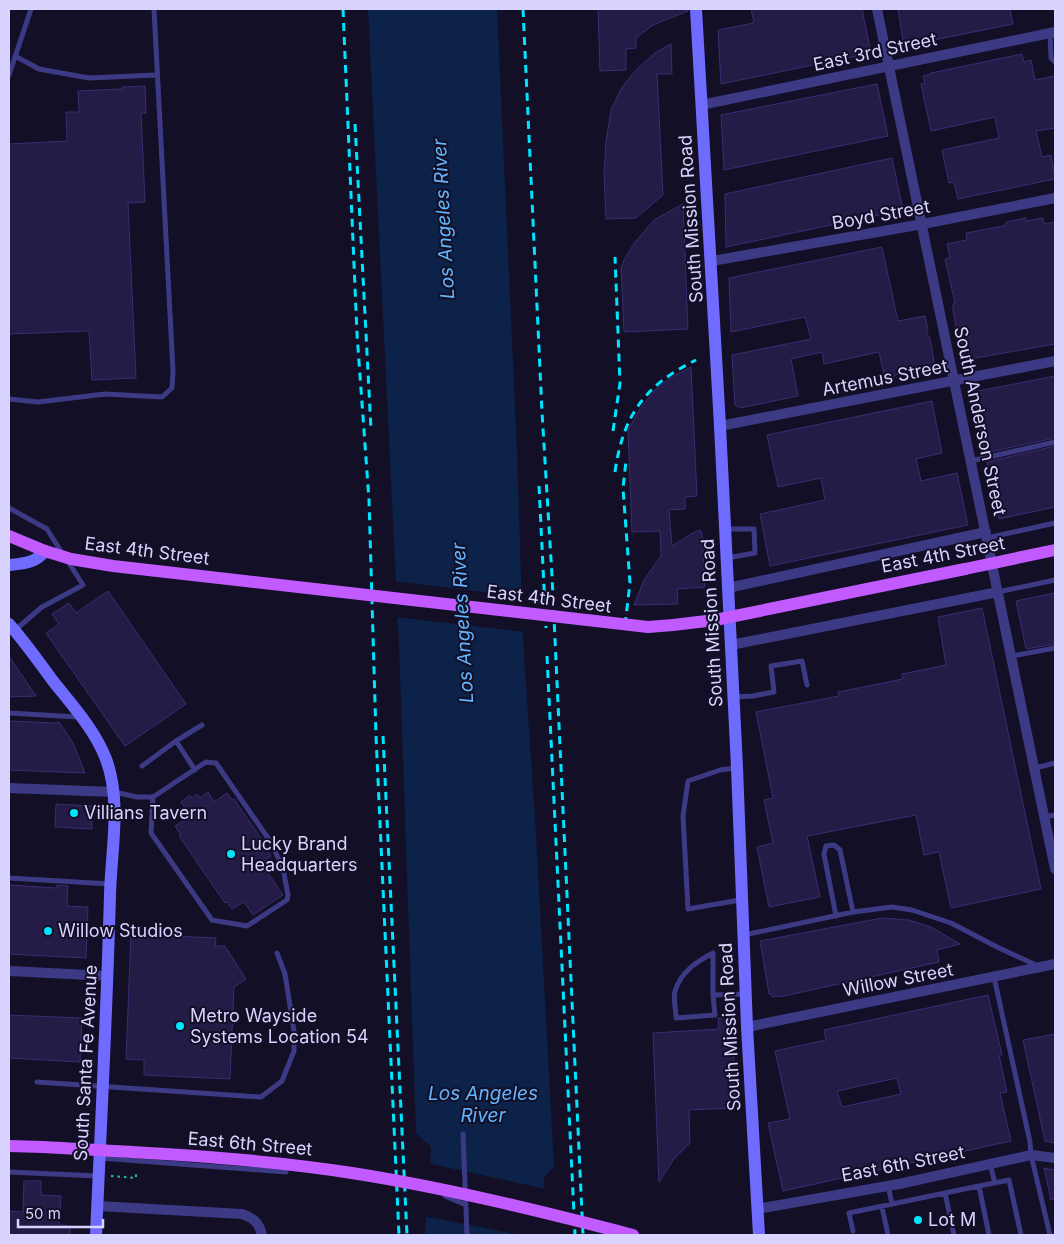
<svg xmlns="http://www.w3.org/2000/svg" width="1064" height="1244" viewBox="0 0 1064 1244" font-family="Inter,sans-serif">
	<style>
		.water { fill: #0c2248 }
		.pier { fill: #130f26 }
		.building { fill: #241b47; stroke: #3b2d73; fill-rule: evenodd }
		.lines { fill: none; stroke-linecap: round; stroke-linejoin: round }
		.path { stroke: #2fb8b0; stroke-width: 2; stroke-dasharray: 2.5 4; stroke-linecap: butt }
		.lane { stroke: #3d3a85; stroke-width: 5 }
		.street { stroke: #3d3a85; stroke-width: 10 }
		.secondary { stroke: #6f6bff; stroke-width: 12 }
		.primary { stroke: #c25bff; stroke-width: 12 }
		.rail { stroke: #00e5ff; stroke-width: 3; stroke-dasharray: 8 6; stroke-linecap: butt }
		.primary-bridge { stroke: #c25bff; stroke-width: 12 }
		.poi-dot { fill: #00e5ff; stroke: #130f26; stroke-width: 2 }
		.labels { text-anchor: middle; stroke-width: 4; stroke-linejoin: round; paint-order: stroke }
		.street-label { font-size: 18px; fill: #d9d4ff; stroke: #130f26 }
		.poi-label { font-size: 18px; fill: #d9d4ff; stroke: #130f26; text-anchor: start }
		.water-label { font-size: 19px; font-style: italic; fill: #62b6ff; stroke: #130f26 }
	</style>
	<rect width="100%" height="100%" fill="#130f26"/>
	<!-- water -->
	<path class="water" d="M368 9H497L517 452 523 639 536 835 554 1167 544 1177 543 1235H425L431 1147 416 1133 399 645Z"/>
	<!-- pier -->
	<path class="pier" d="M393 581 525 597V632L395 617Z
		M427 1163 546 1189 545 1235H520L423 1216Z"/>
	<!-- building -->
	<path class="building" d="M598 9H688V11L653 25 636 38V48L626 49V70L600 71Z
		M751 9H862L871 53 721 84 718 30 754 23Z
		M898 9H1010L1013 24 904 46Z
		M671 44 672 74H657L663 195 636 218 606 219 604 174 606 142 611 110 622 87 637 69 655 53Z
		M1022 54 1024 62 1031 60 1035 80 1055 76V128L1036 131 1042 157 1051 155 1055 179 958 199 954 182 949 183 942 150 999 138 995 117 931 131 921 84 925 83 923 76 931 74V73Z
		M877 84 888 136 724 170 721 115Z
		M145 86 146 113H141L145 202 128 203 136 378 92 380 89 331 9 334V144L67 141 66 112H79L78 91 122 89V87Z
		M892 158 903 210 726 247 725 194Z
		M683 204 688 329 624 332 621 268 624 260 635 242 654 220Z
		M1026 218V221L1043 218 1044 224 1055 222V344L965 360 959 328H956L953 309V304L955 303 945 259 950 258 947 244 967 240 966 233 1004 226 1006 222Z
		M882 247 898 321 925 316 928 330 926 333 930 338 935 368 903 375 899 373 893 377 885 379 879 352 824 364 822 352 791 359 798 396 740 408 735 405 732 355 811 339 805 317 731 332 729 278Z
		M691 367 697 496 685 497V509L669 510 672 546 693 533 700 530V532H702L705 587 677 589 678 604 634 605 644 580 661 556 660 531 632 532 628 430 640 409 655 390 670 378Z
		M1055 376V438L985 453 973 392Z
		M932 401 942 453 916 459 921 481 957 473 968 525 770 566 760 514 825 500 821 478 778 487 767 435Z
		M1055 446V507L999 519 987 462Z
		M108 591 186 704 125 746 46 633 59 624 52 614 69 603 76 613Z
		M1055 593V644L1026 649 1016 601Z
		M982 608 1041 889 951 908 939 852 924 855 916 815 807 836 820 897 769 907 757 847 773 843 764 800 773 798 756 712 839 696 838 692 903 679 902 674 946 665 938 617Z
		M9 656 36 696 9 697Z
		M9 721 56 723 59 722 73 743 85 773 9 770Z
		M208 792 214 802 227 793 232 800 234 799 267 847 265 848 271 856 261 863 283 895 253 915 244 902 232 909 227 902 225 903 179 836 181 835 175 826 191 816 181 802 190 795 192 798 197 794 200 798Z
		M56 804 91 806 92 829 55 827Z
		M9 885 56 888 57 885 68 886 67 906 88 907 86 958 9 954Z
		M882 918 909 920 931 927 960 944 937 950 939 962 784 996 772 997 771 994H769L760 941Z
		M131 934 216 938 215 946H225L246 979 234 987 230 1079 144 1075V1060L126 1059Z
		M988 995 1002 1055H999L1007 1092 1000 1093 1011 1141 783 1191 768 1123 790 1119 775 1051 826 1040 824 1030ZM897 1078 901 1094 842 1107 837 1091Z
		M9 1015 82 1018 80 1062 9 1058Z
		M732 1017 736 1108 689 1110 690 1143 674 1159 659 1182 653 1033 719 1029 718 1018Z
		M1055 1034V1143L1045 1141 1023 1040Z
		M1044 1168 1055 1170V1199L1051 1200Z
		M24 1181H41V1195L61 1196 59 1225 70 1226V1235H9V1211L23 1212Z"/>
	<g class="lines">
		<!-- path -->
		<path class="path" d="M111 1176 136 1178V1172"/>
		<!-- lane -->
		<path class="lane" d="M1050 33 1051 58 1055 62
			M15 56 39 69 89 78 156 75
			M9 75 31 9
			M9 399 38 402 105 394 162 397 172 388 173 371 154 9
			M971 461 1055 442
			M9 508 47 529 62 553
			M726 529H754L755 553 727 558
			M987 538 1055 523
			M998 592 1055 580
			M15 630 42 607 83 585 67 560
			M1012 656 1055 648
			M734 697 753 696 774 692 771 666 802 661 807 685
			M9 713 78 717
			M176 741 202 725
			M142 766 176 741 195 770
			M736 768 720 770 688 781 683 816 688 909 740 900
			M1035 768 1055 763
			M114 792 137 797H153L206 762 216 763 270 841 283 868 288 895 287 900 247 926 212 920 151 833 153 797
			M1045 817 1055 815
			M9 878 110 884
			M836 916 824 854 826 846 834 845 840 850 853 912
			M744 935 853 912 892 907 912 910 951 923 997 947 1038 966
			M994 977 1030 1142 1031 1155 1050 1235
			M713 995 715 1015 676 1018C676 1010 673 998 675 991 681 972 696 962 713 953V995L745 994
			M37 1082 261 1097 282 1081 294 1051V1031L285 974 277 953
			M463 1134 467 1235
			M100 1158 286 1172
			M990 1164 995 1183
			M9 1172 98 1176
			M888 1185 892 1204
			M945 1193 979 1186
			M445 1196 466 1205
			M882 1207 888 1235
			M853 1231 849 1213 945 1193 954 1235
			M989 1235 979 1186 1009 1180 1021 1235"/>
		<!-- street -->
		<path class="street" d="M877 9 1055 869
			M701 105 1055 32
			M712 261 923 224 1055 198
			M720 426 1055 361
			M728 588 986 532
			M731 645 998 592
			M9 788 113 792
			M9 971 108 976
			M747 1027 1055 964
			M97 1206 242 1214C254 1218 259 1223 262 1235
			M757 1209 899 1184 1031 1155 1055 1158"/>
		<!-- secondary -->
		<path class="secondary" d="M696 9 720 426 737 767 747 1027 759 1235
			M9 565C22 564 36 563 45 551
			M9 624C25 642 39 662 53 681 72 705 95 730 106 759 122 802 111 850 110 895 107 1008 101 1122 96 1235"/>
		<!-- primary -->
		<path class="primary" d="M9 536 45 551
			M965 569 1055 550
			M9 1146 43 1147"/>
		<!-- rail -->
		<path class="rail" d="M343 9 357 334 369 500 376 736 399 1235
			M523 9 542 412 552 576 583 1235
			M355 124 371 429
			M613 431 620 383 615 257
			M615 472C623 415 645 385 696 360
			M539 486 546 628
			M625 625 630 583 623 488 626 461
			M547 656 575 1235
			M383 736 407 1235"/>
		<!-- primary-bridge -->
		<path class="primary-bridge" d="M45 551 71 559 113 566 648 627 673 625 715 620 965 569
			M43 1147C146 1153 250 1157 352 1173 447 1188 540 1211 633 1235"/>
	</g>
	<!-- markers -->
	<g class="poi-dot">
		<circle cx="74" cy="813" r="5"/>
		<circle cx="231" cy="854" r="5"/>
		<circle cx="48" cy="931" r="5"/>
		<circle cx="180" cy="1026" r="5"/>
		<circle cx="918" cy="1220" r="5"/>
	</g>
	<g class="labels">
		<!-- street labels -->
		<g class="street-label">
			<text transform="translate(875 52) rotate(-12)" y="6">East 3rd Street</text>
			<text transform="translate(881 215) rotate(-10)" y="6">Boyd Street</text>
			<text transform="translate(691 219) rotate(-94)" y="6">South Mission Road</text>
			<text transform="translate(885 378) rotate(-11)" y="6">Artemus Street</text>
			<text transform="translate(980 421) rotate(78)" y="6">South Anderson Street</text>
			<text transform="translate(147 551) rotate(7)" y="6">East 4th Street</text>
			<text transform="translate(943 555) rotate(-11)" y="6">East 4th Street</text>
			<text transform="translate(549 599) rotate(7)" y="6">East 4th Street</text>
			<text transform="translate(712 623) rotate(-93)" y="6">South Mission Road</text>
			<text transform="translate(898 980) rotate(-11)" y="6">Willow Street</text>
			<text transform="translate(730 1027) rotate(-93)" y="6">South Mission Road</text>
			<text transform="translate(86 1063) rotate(-87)" y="6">South Santa Fe Avenue</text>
			<text transform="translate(250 1144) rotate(5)" y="6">East 6th Street</text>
			<text transform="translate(903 1164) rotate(-11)" y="6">East 6th Street</text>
		</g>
		<!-- poi labels -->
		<g class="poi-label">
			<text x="84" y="819">Villians Tavern</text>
			<text x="241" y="850">Lucky Brand<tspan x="241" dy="21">Headquarters</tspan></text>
			<text x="58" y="937">Willow Studios</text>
			<text x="190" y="1022">Metro Wayside<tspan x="190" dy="21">Systems Location 54</tspan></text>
			<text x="928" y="1226">Lot M</text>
		</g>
		<!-- water labels -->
		<g class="water-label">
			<text transform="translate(443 219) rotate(-93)" y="7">Los Angeles River</text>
			<text transform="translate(462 623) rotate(-93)" y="7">Los Angeles River</text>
			<text x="483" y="1100">Los Angeles<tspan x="483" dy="22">River</tspan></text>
		</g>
	</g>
	<!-- border -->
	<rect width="1064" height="1244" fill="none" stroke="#d9d4ff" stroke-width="20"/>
	<!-- scale -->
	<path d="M18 1219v8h85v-8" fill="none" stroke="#d9d4ff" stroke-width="2.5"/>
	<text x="25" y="1219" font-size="15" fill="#d9d4ff" stroke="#130f26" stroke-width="4" paint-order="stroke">50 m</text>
</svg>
